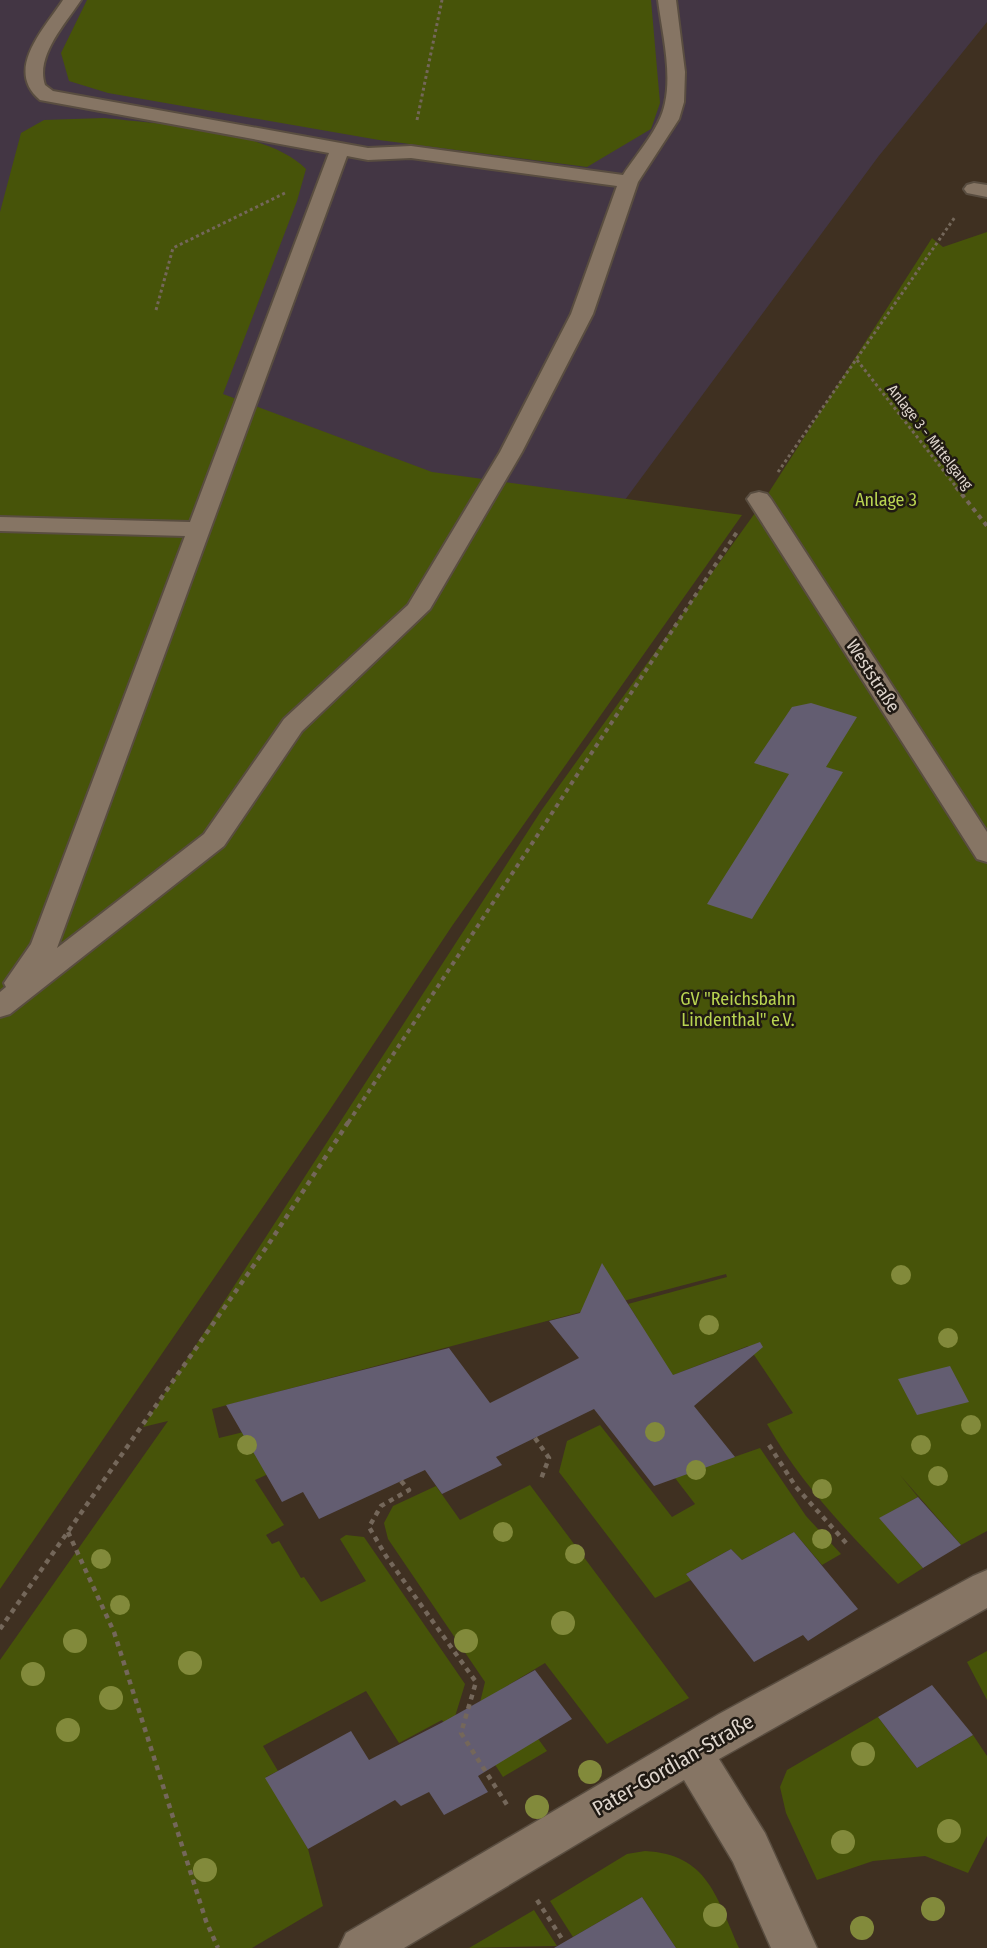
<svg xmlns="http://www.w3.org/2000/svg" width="987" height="1948" viewBox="0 0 987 1948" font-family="'Fira Sans Condensed',sans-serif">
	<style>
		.industrial { fill: #433644 }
		.green { fill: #475409 }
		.building { fill: #635d71 }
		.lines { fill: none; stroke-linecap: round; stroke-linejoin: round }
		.service-casing { stroke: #594d40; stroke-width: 4 }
		.minor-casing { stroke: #594d40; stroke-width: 3 }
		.path-far2 { stroke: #74675a; stroke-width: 3; stroke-dasharray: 3 3; stroke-linecap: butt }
		.path-far1 { stroke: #74675a; stroke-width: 4; stroke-dasharray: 4.5 4.5; stroke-linecap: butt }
		.path { stroke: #74675a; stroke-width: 4.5; stroke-dasharray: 5 5; stroke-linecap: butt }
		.service { fill: #867564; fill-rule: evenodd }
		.minor { fill: #867564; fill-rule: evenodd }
		.tree { fill: #828a3b }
		.labels { text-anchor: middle; stroke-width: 5; stroke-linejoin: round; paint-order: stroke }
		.far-street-label { font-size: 15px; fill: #ded5cc; stroke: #201a13 }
		.park-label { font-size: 18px; fill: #b9d451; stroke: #201a13 }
		.street-label { font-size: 18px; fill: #ded5cc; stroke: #201a13 }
		.near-street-label { font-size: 21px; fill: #ded5cc; stroke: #201a13 }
	</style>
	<rect width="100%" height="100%" fill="#3f3021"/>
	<!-- industrial -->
	<path class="industrial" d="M0 0H987V22L878 157 374 840 0 1362Z"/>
	<!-- green -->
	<path class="green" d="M87 0H651L660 103 651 129 587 167 379 140 108 93 69 81 61 53Z
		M104 118C159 124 267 129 306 169L297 201 223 394 432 472 742 515 452 926 329 1111 0 1589V212L21 133 44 120Z
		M987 232V1531L961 1545 900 1475 918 1497 880 1518 923 1568 898 1584C848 1532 803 1487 767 1424L793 1413 748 1346 663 1379 714 1464 760 1448 806 1516 841 1554 822 1565 794 1532 742 1560 731 1549 686 1574 691 1580 655 1598 559 1472 567 1441 600 1425 672 1517 695 1504 652 1448 599 1332 637 1318 628 1304 727 1277 726 1274 212 1409 219 1438 364 1403 380 1424 255 1480 284 1525 266 1535 272 1544 279 1541 301 1578 304 1577 321 1602 366 1581 340 1539 346 1535 364 1537 465 1684 450 1733 442 1720 399 1743 366 1691 263 1746 278 1771 266 1777 308 1849 323 1906 252 1948H0V1660L168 1421 143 1427 541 811 760 506 932 238 943 247Z
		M530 1485 689 1698 607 1744 545 1663 502 1689 547 1751 503 1777 473 1731 485 1682 388 1539 384 1523 393 1506 436 1486 460 1520Z
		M987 1651V1700L967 1662Z
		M878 1717 917 1768 973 1735 987 1756V1836L968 1873 925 1856 873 1861 817 1880 786 1813 780 1787 787 1770Z
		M645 1851C708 1854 717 1898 739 1948H676L642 1897 573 1937 550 1901 627 1854Z
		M534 1910 557 1946 469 1948Z"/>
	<!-- building -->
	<path class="building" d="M811 703 857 717 826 767 843 772 752 919 707 904 789 774 754 763 792 707Z
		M602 1263 673 1375 760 1342 763 1347 694 1406 735 1457 654 1486 594 1409 496 1457 502 1465 442 1494 425 1470 319 1519 303 1492 282 1502 226 1405 449 1348 490 1403 579 1358 549 1321 580 1313Z
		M950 1366 969 1402 917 1415 898 1379Z
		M918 1497 961 1545 923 1568 879 1518Z
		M794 1532 858 1609 808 1641 803 1635 754 1662 686 1574 731 1549 742 1560Z
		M535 1670 572 1719 478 1776 488 1792 444 1815 429 1792 401 1806 395 1800 308 1849 265 1778 351 1731 369 1760 443 1722Z
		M932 1685 973 1735 917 1768 878 1717Z
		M642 1897 676 1948H554Z"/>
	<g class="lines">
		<!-- service casing -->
		<g class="service-casing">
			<path id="service" d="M63 0H81C66 23 35 56 45 85L53 91 368 148 411 146 623 175C637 153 660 129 665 103 672 71 662 32 658 0H676L685 72 684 102 679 119 638 182 593 314 522 452 430 609 302 731 224 846 10 1014 0 1017V992L6 987 4 983 31 944 185 536 0 531V517L190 522 329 153 40 100C4 70 44 29 63 0ZM347 156 368 160 411 158 617 186 571 314 500 452 408 605 284 719 204 834 57 948Z
				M974 183 987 185V197L967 193 964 189 967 185Z
				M759 492 767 494 771 499 987 832V862L977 859 747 499 751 494Z"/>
		</g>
		<!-- minor casing -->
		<g class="minor-casing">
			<path id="minor" d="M987 1570V1608L719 1759 765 1833 817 1948H771L733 1862 684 1780 404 1948H339L346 1933 719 1714 973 1576Z"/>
		</g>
		<!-- path-far2 -->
		<path class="path-far2" d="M417 120 442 0
			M156 310 173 248 285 193
			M857 360 957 488
			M778 472 955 217"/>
		<!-- path-far1 -->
		<path class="path-far1" d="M956 487 987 526
			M348 1123 737 532"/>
		<!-- path -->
		<path class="path" d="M535 1438 549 1458 541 1479
			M769 1445 796 1487 848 1545
			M401 1481 409 1490 381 1506 369 1527 386 1556 476 1682 461 1733 509 1808
			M68 1532 114 1632 206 1921 218 1948
			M0 1629 268 1245 349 1121
			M537 1900 564 1942"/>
		<!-- service -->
		<use href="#service" class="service"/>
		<!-- minor -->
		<use href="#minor" class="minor"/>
	</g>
	<!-- trees -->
	<g class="tree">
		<circle cx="901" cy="1275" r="10"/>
		<circle cx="709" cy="1325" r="10"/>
		<circle cx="948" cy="1338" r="10"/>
		<circle cx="971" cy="1425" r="10"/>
		<circle cx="655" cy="1432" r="10"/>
		<circle cx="247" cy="1445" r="10"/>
		<circle cx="921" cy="1445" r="10"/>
		<circle cx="696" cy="1470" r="10"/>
		<circle cx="938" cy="1476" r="10"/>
		<circle cx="822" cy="1489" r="10"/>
		<circle cx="503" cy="1532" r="10"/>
		<circle cx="822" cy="1539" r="10"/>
		<circle cx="575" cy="1554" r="10"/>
		<circle cx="101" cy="1559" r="10"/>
		<circle cx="120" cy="1605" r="10"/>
		<circle cx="563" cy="1623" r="12"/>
		<circle cx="75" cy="1641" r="12"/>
		<circle cx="466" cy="1641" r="12"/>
		<circle cx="190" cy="1663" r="12"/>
		<circle cx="33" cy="1674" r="12"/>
		<circle cx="111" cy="1698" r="12"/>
		<circle cx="68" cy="1730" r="12"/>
		<circle cx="863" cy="1754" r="12"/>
		<circle cx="590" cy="1772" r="12"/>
		<circle cx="537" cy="1807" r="12"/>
		<circle cx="949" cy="1831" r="12"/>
		<circle cx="843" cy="1842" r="12"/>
		<circle cx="205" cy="1870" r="12"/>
		<circle cx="933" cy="1909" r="12"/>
		<circle cx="715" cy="1915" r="12"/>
		<circle cx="862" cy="1928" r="12"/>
	</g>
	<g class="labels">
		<!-- far-street labels -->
		<g class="far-street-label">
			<text transform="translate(930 437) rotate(52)" y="5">Anlage 3 - Mittelgang</text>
		</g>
		<!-- park labels -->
		<g class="park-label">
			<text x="886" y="506">Anlage 3</text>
			<text x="738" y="1005">GV "Reichsbahn<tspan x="738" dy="21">Lindenthal" e.V.</tspan></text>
		</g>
		<!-- street labels -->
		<g class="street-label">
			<text transform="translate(873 676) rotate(57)" y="6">Weststraße</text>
		</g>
		<!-- near-street labels -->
		<g class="near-street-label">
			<text transform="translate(673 1765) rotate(-30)" y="7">Pater-Gordian-Straße</text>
		</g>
	</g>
</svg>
